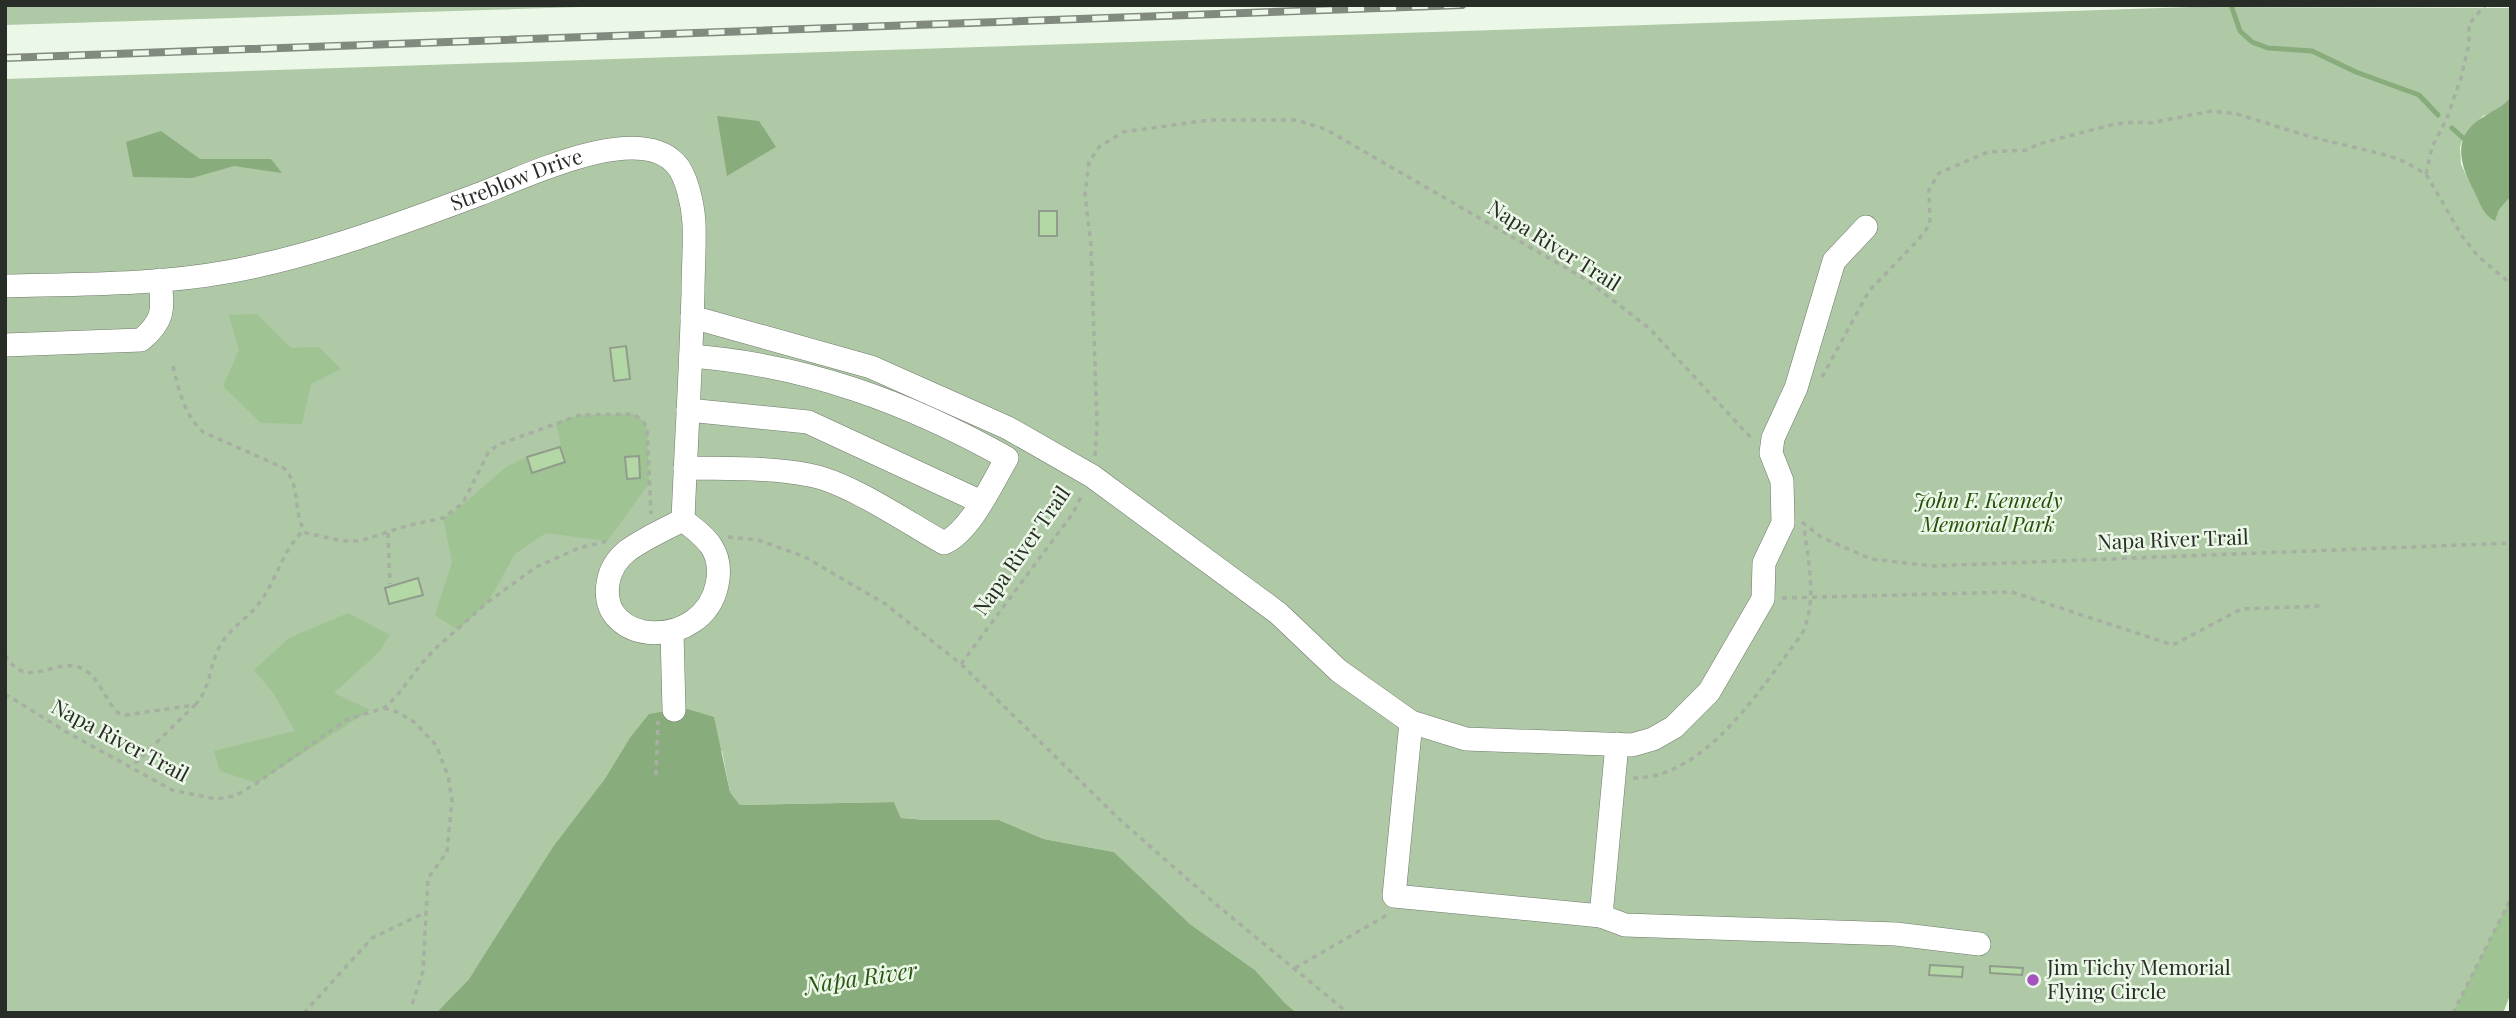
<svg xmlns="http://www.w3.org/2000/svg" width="2516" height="1018" viewBox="0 0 2516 1018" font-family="'Playfair Display',serif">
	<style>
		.green { fill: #afc9a6 }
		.forest { fill: #9fc392 }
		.water { fill: #89ac7c }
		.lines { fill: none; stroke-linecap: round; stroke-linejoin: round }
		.stream { stroke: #89ac7c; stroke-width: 5 }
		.building { fill: #b3d7a5; stroke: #919c8d; stroke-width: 2 }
		.minor-casing { stroke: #6f796b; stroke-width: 24 }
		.path { stroke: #a6afa2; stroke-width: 3.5; stroke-dasharray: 5 5; stroke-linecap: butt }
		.minor { stroke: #fff; stroke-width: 23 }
		.rail-casing { stroke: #828a7f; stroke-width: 8 }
		.rail { stroke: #ecf8e7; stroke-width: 5; stroke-dasharray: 16; stroke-linecap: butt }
		.poi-dot { fill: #a652c0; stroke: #ecf8e7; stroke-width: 2.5 }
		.labels { text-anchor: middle; stroke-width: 5; stroke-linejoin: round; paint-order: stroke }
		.street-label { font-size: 21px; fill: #292d27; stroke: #ecf8e7 }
		.park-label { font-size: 21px; font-style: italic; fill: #234f09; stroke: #ecf8e7 }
		.poi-label { font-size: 21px; fill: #292d27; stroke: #ecf8e7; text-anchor: start }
		.water-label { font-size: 23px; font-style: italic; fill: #295613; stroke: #ecf8e7 }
	</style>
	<rect width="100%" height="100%" fill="#ecf8e7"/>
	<!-- green -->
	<path class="green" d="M5 5H647L5 25Z
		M2191 7 2511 8V97L2499 110 2483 116 2463 138 2460 147 2461 164 2468 179 2495 220 2499 210 2511 196V992L2503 1013H1297L1285 1003 1255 970 1190 924 1114 852 1044 839 999 820H926L901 818 894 802 740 805 730 792 722 751 629 739 604 780 469 979 436 1013H5V79Z"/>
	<!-- forest -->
	<path class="forest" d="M257 314 291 348 319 347 341 369 311 384 302 424 261 423 223 386 239 350 229 315Z
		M633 414 643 421 647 428 649 484 607 541 546 533 515 554 488 602 458 630 435 615 452 562 443 518 454 512 506 467 527 457 532 473 564 462 556 422 580 415Z
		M348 613 390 635 379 652 334 693 370 710 257 783 220 771 214 751 295 731 274 694 254 670 289 638Z
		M2511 898V992L2503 1013H2453Z"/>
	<!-- water -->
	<path class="water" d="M2511 97V196L2499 210 2495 221C2483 215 2480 203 2474 191 2459 163 2451 135 2485 116 2497 108 2500 109 2511 97Z
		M717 116 759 121 776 147 727 176Z
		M161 131 200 159H271L282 173 234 166 192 178 133 177 126 142Z
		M684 708 714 717 730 792 740 805 894 802 901 818 926 820H999L1044 839 1114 852 1190 924 1255 970 1285 1003 1297 1013H436L469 979 553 847 604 780 629 739 649 714Z"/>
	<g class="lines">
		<!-- stream -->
		<path class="stream" d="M2231 5 2240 31 2252 42 2268 48 2312 51 2356 72 2419 95 2438 115
			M2452 128 2463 138 2470 137"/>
	</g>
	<!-- building -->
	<path class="building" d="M1039 211H1057V236H1039Z
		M626 346 630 379 614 381 610 348Z
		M560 447 565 462 532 473 527 457Z
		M639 456 640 478 627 479 625 457Z
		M418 578 423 595 389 604 385 588Z
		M1930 965 1963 967 1962 977 1929 975Z
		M1990 966 2023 968 2022 975 1990 973Z"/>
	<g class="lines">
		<!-- minor casing -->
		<g class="minor-casing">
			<g id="minor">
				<path id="s1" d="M5 286C79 284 155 285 227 272 316 256 396 225 480 194 524 177 636 122 675 163 687 175 693 206 694 223 695 246 693 269 693 292 691 368 686 444 683 520"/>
				<path d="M692 317 871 367 1008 428 1092 476 1278 613 1339 671 1411 722 1466 739 1632 745 1653 739 1674 727 1709 692 1763 599 1764 563 1783 523 1782 481 1771 453 1773 438 1796 388 1834 261 1866 227"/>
				<path d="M5 345 141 340C165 320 163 309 160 280"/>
				<path d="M688 410 808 422 981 502"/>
				<path d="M685 468C726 469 769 467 809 475 849 482 908 523 944 543 971 531 992 483 1007 458 907 402 806 365 691 356"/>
				<path d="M683 520C707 538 724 552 717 585 703 651 598 647 608 583 610 571 617 559 627 551 643 539 665 529 683 520Z"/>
				<path d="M672 632 674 710"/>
				<path d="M1411 722 1394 896 1601 916 1617 744"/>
				<path d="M1601 916 1625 925 1896 934 1979 944"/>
			</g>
		</g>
		<!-- path -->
		<path class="path" d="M2426 174 2432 147 2447 118 2461 78 2469 44V24L2485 5
			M173 366C179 391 184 414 203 432L284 468C302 487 292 514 306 533L343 541H360L406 526 443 518 463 503 489 451 500 444 580 415 633 414 643 421 647 428 651 514
			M1822 377 1869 291 1919 239 1930 224 1929 190 1939 173 1988 152 2027 150 2038 144 2115 124 2135 122 2150 123 2212 111 2237 114 2311 137 2386 155 2405 162 2426 174 2462 236 2478 256 2511 284
			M1095 456 1097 425 1091 246 1085 194 1089 162 1099 147 1123 132 1209 120H1296L1325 129 1587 280 1650 329 1752 439
			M1802 522 1821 537 1871 559 1933 566 2511 543
			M388 533 390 584
			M728 537 758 540 803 556 884 603 961 664 1119 819 1218 906 1348 1013
			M1782 598 2012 592 2173 645 2241 609 2322 606
			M5 655C28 694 57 653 85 670 100 680 106 701 118 713L126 715 195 705 131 767
			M961 664 1073 513 1083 493
			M5 694 70 734 172 790 216 799 235 796 257 783 346 720 384 708 396 697 422 663 437 647 488 602 536 567 579 548 608 541
			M195 705C211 687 208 672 217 652 225 632 243 622 256 607 277 582 280 553 304 530
			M384 708 395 711 414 722 436 745 448 776 452 800 447 852 428 878 423 971 412 1005
			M656 775 658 721
			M1633 778C1706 779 1763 685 1802 634 1818 599 1808 563 1804 526
			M1295 968 1387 915
			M304 1013 372 938 424 913
			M2453 1013 2511 898"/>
		<!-- minor -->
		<use href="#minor" class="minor"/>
		<!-- rail casing -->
		<g class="rail-casing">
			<path id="rail" d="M5 58 1462 5"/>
		</g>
		<!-- rail -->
		<use href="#rail" class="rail"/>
	</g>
	<!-- markers -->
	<circle class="poi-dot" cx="2033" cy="980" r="7"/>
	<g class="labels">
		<!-- street labels -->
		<g class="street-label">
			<text dy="7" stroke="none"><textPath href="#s1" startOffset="527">Streblow Drive</textPath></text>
			<text transform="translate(1554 246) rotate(32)" y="7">Napa River Trail</text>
			<text transform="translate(2173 540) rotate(-2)" y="7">Napa River Trail</text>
			<text transform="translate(1022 551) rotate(-55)" y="7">Napa River Trail</text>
			<text transform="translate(120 741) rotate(28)" y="7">Napa River Trail</text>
		</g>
		<!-- park labels -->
		<g class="park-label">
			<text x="1988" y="508">John F. Kennedy<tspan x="1988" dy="24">Memorial Park</tspan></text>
		</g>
		<!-- poi labels -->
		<g class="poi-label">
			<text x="2047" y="975">Jim Tichy Memorial<tspan x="2047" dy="24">Flying Circle</tspan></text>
		</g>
		<!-- water labels -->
		<g class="water-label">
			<text transform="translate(861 978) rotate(-8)" y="8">Napa River</text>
		</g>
	</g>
	<!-- border -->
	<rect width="2516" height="1018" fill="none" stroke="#292d27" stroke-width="14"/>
</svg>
